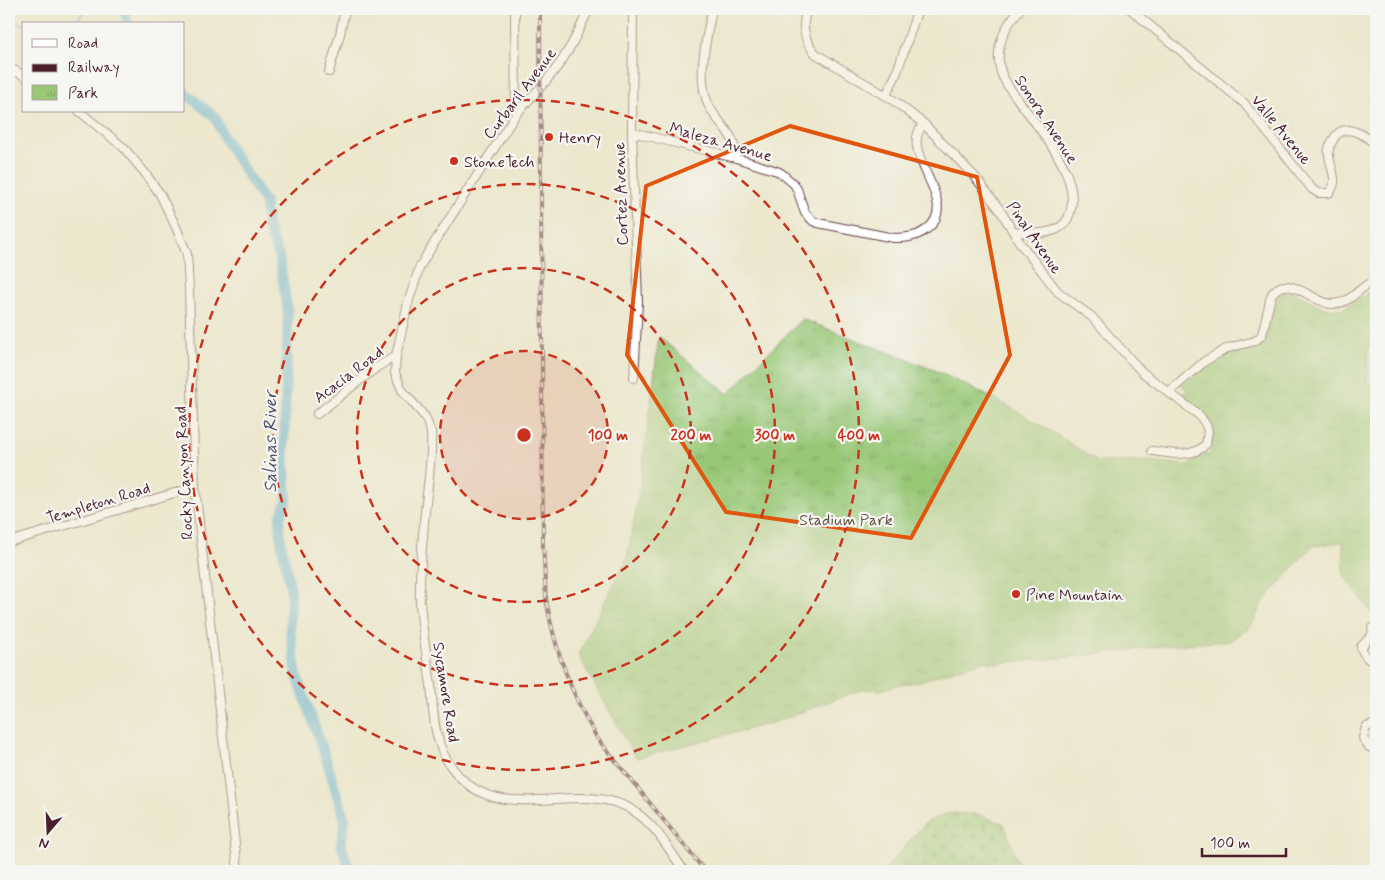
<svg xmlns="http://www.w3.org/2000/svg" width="1385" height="880" viewBox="0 0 1385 880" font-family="Mynerve,sans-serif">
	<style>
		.cemetery { fill: url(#cemetery-stones); stroke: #717350 }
		.park { fill: url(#park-tufts); stroke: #717350 }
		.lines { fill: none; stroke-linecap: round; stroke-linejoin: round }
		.stream { stroke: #5cafd7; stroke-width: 2 }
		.river { stroke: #5cafd7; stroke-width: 10 }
		.minor-casing { stroke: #623d43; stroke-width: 10 }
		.minor { stroke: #fff; stroke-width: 8 }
		.rail-casing { stroke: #4a1f2b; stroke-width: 4 }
		.rail { stroke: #f6f6f2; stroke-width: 2; stroke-dasharray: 5.5; stroke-linecap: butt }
		.marked { fill: none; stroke: #e0560e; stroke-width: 4; stroke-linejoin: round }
		.ring { fill: none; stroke: #c8321e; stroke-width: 2.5; stroke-dasharray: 9 6 }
		.poi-dot { fill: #c8321e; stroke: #f6f6f2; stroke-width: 2 }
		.labels { text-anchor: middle; stroke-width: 4.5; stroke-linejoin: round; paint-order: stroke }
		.street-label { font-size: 16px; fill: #4a1f2b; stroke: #f6f6f2 }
		.poi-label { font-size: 16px; fill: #4a1f2b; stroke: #f6f6f2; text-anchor: start }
		.park-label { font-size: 16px; fill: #615142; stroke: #f6f6f2 }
		.water-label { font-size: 18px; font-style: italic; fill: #505167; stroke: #f6f6f2 }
		.centre { fill: #c8321e; stroke: #f6f6f2; stroke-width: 2.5 }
		.ring-label { font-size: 15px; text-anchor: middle; font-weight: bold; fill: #c8321e; stroke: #f6f6f2; stroke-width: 4.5; stroke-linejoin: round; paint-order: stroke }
	</style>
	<defs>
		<pattern id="cemetery-stones" width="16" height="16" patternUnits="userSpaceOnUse" patternTransform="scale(1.25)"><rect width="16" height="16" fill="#98c776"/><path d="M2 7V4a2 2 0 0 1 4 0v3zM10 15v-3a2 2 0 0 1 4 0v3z" fill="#84aa66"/></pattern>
		<pattern id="park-tufts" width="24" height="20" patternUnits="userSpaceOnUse" patternTransform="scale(1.25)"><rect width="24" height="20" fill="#98c776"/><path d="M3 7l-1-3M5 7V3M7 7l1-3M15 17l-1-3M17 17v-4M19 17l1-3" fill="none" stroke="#84aa66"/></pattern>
	</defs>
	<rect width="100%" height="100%" fill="#f6f6f2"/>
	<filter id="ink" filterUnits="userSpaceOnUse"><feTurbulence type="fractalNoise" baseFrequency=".02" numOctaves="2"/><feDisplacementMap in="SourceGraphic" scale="10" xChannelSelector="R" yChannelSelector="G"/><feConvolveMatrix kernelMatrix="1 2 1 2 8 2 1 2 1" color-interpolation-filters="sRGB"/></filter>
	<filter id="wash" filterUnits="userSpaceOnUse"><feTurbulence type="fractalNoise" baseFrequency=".0096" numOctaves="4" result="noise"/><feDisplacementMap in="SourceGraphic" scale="20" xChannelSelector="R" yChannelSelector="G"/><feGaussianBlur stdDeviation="1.12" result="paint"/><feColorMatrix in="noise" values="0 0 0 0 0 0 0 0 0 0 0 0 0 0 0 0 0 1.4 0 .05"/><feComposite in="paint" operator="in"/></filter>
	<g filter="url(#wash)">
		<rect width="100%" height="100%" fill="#ece7cd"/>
		<!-- cemetery -->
		<path class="cemetery" d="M949 813 977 814 1004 824 1021 871H884L925 823Z"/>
		<!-- park -->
		<path class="park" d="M1376 288 1373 329 1368 355V383L1376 385V619L1344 575 1343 542 1312 546 1263 602 1252 625 1230 641 1170 645 1073 657 997 663 983 661 917 682 899 684 881 690 863 689 772 723 636 758 578 655 627 558 640 487 659 337 728 394 802 319 934 370 1001 402 1054 433 1098 462 1146 461 1188 465 1211 451 1214 428 1205 416 1180 395 1188 390 1181 385 1212 362 1228 353 1265 340 1273 305 1281 293 1293 292 1324 308 1342 309Z"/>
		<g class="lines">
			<!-- stream -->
			<path class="stream" d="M116 9 127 20
				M9 23 24 24
				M50 24 77 20 86 9"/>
			<!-- river -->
			<path class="river" d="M124 9 128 24
				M184 92 215 117 225 140 265 203 267 226 279 257 288 312 284 450 287 500 280 518 281 542 291 591 290 629 297 676 324 753 345 820 341 844 350 871"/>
		</g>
	</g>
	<g filter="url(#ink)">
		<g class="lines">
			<!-- minor casing -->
			<g class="minor-casing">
				<path id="minor" d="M515 9 516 114
					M589 9C582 24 575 40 566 54 552 78 531 96 514 117L426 256 420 266 408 303 396 356 395 373 402 390 425 417 431 432C433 459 426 495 424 523 422 549 419 576 420 602 422 630 427 658 431 685 433 705 433 726 440 745 444 757 451 768 460 777 504 824 575 781 627 807 653 820 668 848 684 871
					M633 9 632 132 638 302 634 378
					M712 9C707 38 696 75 708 104 718 126 735 130 736 158
					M807 9C801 25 804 41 816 54L893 100 924 124 976 178 1000 210 1020 243 1058 292 1092 317 1142 372 1200 416 1206 425 1208 431 1206 444C1193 459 1169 453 1152 451
					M1130 9 1244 103 1312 189 1318 193H1329C1340 181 1330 169 1329 155 1328 150 1330 144 1333 140 1343 120 1365 135 1376 145
					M9 67 24 76
					M329 72 340 34 345 9
					M886 95 896 75 918 9
					M79 111 123 147 145 173 160 194 176 227 187 254 189 289 195 487 238 871
					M632 132 736 158 777 171 781 173 794 184 797 189 805 213 813 221 818 223 894 238C906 238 917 237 927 229 963 202 895 152 924 124
					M1013 231C1030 234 1059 237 1068 218 1086 179 1038 128 1016 97 1010 89 1002 79 1000 68 995 46 1006 25 1020 9
					M1170 391 1205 361 1228 348 1255 341 1262 335 1271 296C1284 270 1314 303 1331 304 1351 305 1360 285 1376 280
					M317 414 377 367 396 356
					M9 542 195 487
					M1372 628 1373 634 1361 647C1364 656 1368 660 1376 663
					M1376 724 1366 727 1363 738 1369 747 1376 749"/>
			</g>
			<!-- minor -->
			<use href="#minor" class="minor"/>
			<!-- rail casing -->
			<g class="rail-casing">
				<path id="rail" d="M540 9 543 546C545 565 544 585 547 604 555 651 573 697 597 738L705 871"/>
			</g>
			<!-- rail -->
			<use href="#rail" class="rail"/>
		</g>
	</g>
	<!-- marked area -->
	<path d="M0 0H1385V880H0ZM790 126 977 177 1010 355 911 538 726 512 627 355 646 186Z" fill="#ece7cd" fill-opacity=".55" fill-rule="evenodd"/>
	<path class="marked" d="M790 126 977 177 1010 355 911 538 726 512 627 355 646 186Z"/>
	<!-- distance rings -->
	<circle cx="524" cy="435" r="84" fill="#c8321e" fill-opacity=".12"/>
	<g class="ring">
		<circle cx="524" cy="435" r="84"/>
		<circle cx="524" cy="435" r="167"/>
		<circle cx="524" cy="435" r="251"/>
		<circle cx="524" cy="435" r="335"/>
	</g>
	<!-- markers -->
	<g class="poi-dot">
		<circle cx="549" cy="137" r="5"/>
		<circle cx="454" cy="161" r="5"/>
		<circle cx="1016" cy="594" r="5"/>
	</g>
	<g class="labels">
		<!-- street labels -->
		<g class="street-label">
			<text transform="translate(519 93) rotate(-53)" y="6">Curbaril Avenue</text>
			<text transform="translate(1047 119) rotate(57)" y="6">Sonora Avenue</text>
			<text transform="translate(1282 129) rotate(51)" y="6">Valle Avenue</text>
			<text transform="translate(721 141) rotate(16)" y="6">Maleza Avenue</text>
			<text transform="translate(620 194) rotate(-92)" y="6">Cortez Avenue</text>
			<text transform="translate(1035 237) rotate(55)" y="6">Pinal Avenue</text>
			<text transform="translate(348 374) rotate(-37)" y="6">Acacia Road</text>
			<text transform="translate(183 473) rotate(-93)" y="6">Rocky Canyon Road</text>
			<text transform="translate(98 502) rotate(-17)" y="6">Templeton Road</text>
			<text transform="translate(447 692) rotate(81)" y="6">Sycamore Road</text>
		</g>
		<!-- poi labels -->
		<g class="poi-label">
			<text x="559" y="143">Henry</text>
			<text x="464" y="167">StoneTech</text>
			<text x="1026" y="600">Pine Mountain</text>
		</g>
		<!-- park labels -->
		<g class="park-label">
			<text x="846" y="525">Stadium Park</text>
		</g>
		<!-- water labels -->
		<g class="water-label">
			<text transform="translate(270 442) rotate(-90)" y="6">Salinas River</text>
		</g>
	</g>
	<circle cx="524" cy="435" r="8" class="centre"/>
	<g class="ring-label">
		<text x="608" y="440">100 m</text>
		<text x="691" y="440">200 m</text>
		<text x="775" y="440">300 m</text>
		<text x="859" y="440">400 m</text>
	</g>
	<!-- margin -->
	<rect width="1385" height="880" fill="none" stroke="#f6f6f2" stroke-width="30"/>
	<!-- legend -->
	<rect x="22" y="22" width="162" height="90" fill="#f6f6f2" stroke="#b1a0a2"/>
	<rect x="32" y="39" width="25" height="8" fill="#ffffff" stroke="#b1a0a2"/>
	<text x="68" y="48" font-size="15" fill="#4a1f2b">Road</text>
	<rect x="32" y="64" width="25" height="8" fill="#4a1f2b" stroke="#b1a0a2"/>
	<text x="68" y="72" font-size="15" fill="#4a1f2b">Railway</text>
	<rect x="32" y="85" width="25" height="15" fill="url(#park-tufts)" stroke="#b1a0a2"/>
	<text x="68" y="98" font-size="15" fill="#4a1f2b">Park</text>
	<!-- north arrow -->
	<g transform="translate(48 832) rotate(199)" stroke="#f6f6f2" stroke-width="4" paint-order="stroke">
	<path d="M0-4L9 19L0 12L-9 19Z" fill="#4a1f2b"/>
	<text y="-8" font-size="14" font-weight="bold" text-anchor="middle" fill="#4a1f2b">N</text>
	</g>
	<!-- scale -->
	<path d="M1202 848v8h84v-8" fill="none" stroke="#4a1f2b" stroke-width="2.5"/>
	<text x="1210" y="848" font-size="15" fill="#4a1f2b" stroke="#f6f6f2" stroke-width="4" paint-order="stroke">100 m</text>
</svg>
